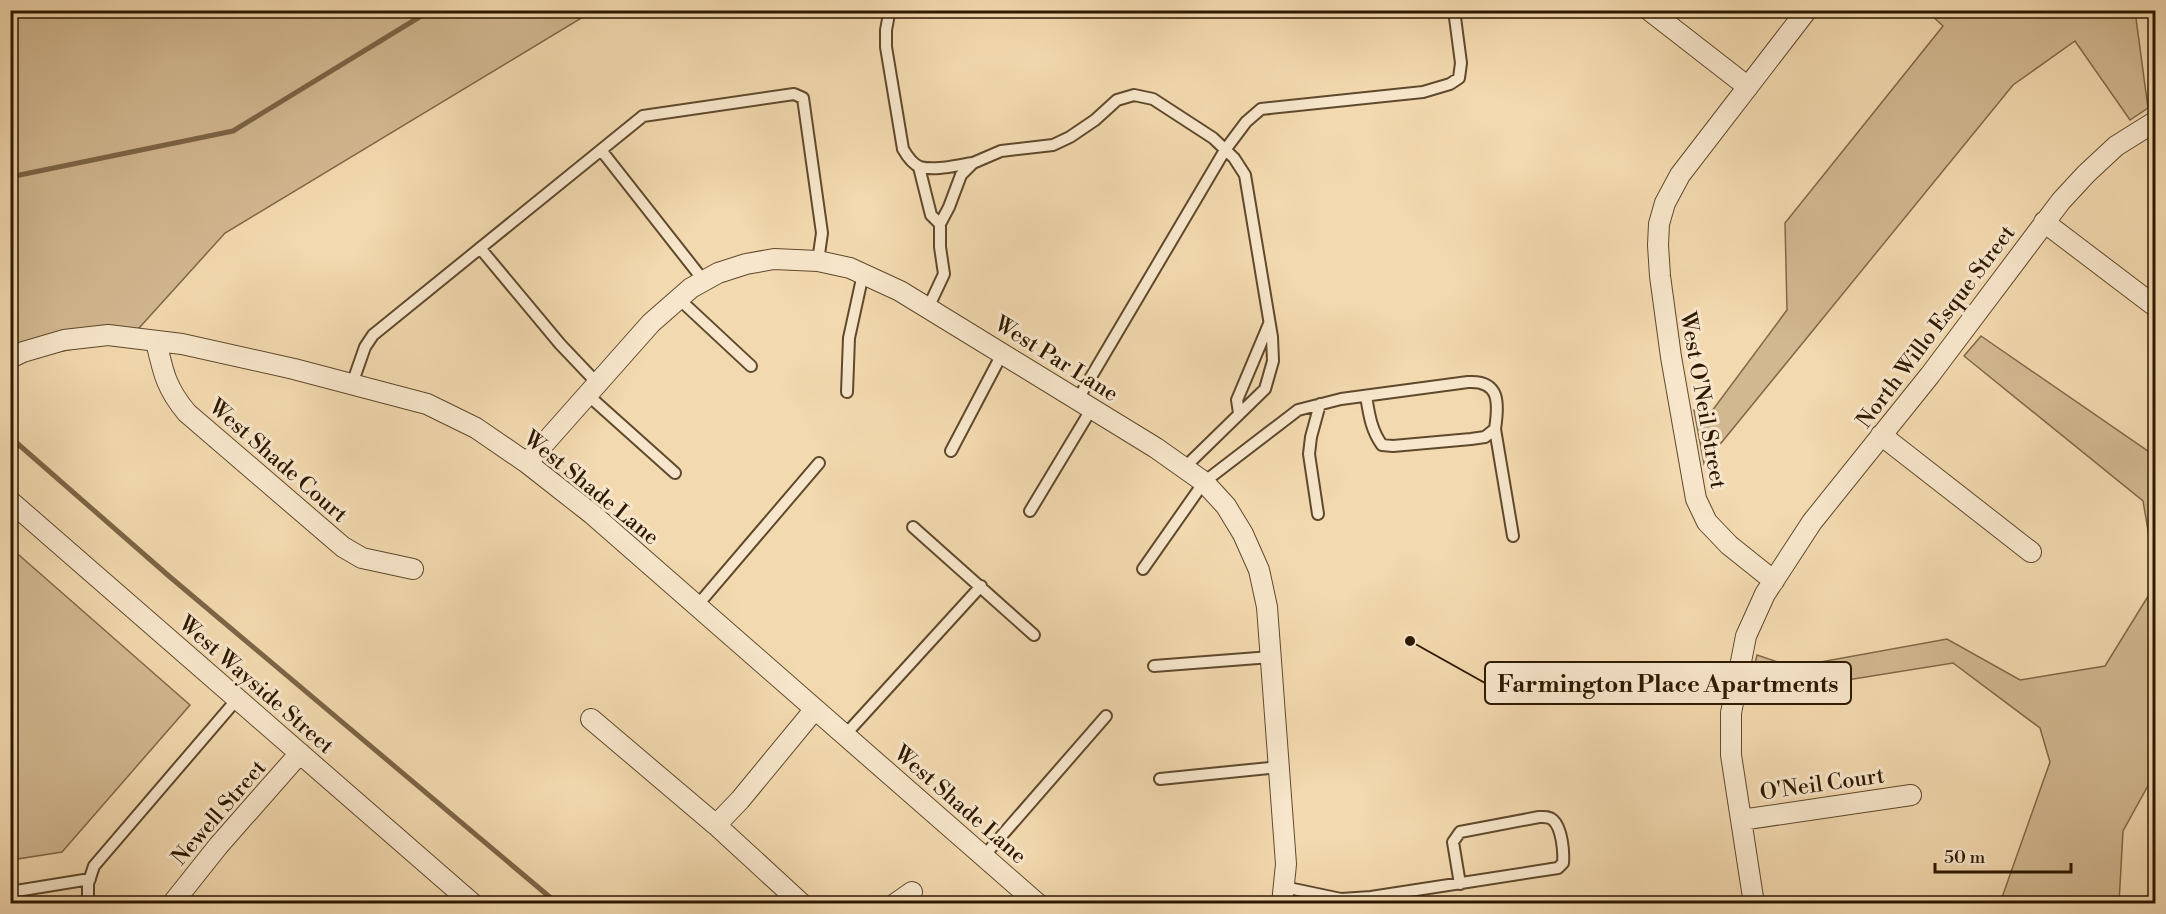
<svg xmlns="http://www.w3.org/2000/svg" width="2166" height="914" viewBox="0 0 2166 914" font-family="'Libre Bodoni',serif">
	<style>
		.green { fill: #d2b891; stroke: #806848; stroke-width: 1.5 }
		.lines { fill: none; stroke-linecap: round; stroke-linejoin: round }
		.stream { stroke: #7c6546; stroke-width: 5 }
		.service-casing { stroke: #5f492c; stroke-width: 14 }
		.minor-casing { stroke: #5f492c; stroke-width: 22 }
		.service { stroke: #f7e6cb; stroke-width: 10 }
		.minor { stroke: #f7e6cb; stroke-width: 20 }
		.labels { text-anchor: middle; stroke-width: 6; stroke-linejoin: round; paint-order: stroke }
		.street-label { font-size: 22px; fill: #2e1900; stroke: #f7e6cb }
		.leader { fill: none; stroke: #2e1900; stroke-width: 2 }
		.callout-dot { fill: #2e1900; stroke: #f7e6cb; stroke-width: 2 }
		.callout { fill: #f7e6cb; stroke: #2e1900; stroke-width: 2 }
		.callout-label { font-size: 24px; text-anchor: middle; font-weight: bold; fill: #2e1900 }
	</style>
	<rect width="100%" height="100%" fill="#f3d9af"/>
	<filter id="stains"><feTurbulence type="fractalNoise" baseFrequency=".00333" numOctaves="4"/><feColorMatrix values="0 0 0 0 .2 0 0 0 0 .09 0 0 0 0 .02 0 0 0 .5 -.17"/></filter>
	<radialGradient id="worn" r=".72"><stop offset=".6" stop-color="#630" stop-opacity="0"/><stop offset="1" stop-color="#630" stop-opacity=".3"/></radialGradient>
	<!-- green -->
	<path class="green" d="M11 11H593L225 233 130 338 11 361Z
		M1927 11H2135L2148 108 2130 120 2075 41 2013 85 1704 464 1694 410 1712 411 1787 310 1785 223 1943 26Z
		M1981 336 2155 456V571L2143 501 1964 356Z
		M11 548 190 705 62 852 11 860Z
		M2155 585V773L2123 831 2119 903H2000L2050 762 2040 728 1953 663 1791 689 1750 684 1757 655 1793 667 1947 639 2020 680 2105 666Z"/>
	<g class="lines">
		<!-- stream -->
		<path class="stream" d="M10 177 233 131 431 10
			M10 437 170 577 558 904"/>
		<!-- service casing -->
		<g class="service-casing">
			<path id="service" d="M896 10 889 14 886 30V47L903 149C907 156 912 164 920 167 936 171 957 165 973 163
				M601 150 704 281
				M919 167 931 215 940 224
				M480 248 560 344 598 384
				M678 298 751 366
				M928 308 944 274 940 247V224L949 207 961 175 973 163 1001 151 1053 145 1070 137 1095 120 1117 100 1134 95 1153 99 1213 138 1234 158 1245 175 1272 337 1273 361 1265 389 1184 468
				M352 384 365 347 373 335 643 116 794 94 803 98 822 233 818 261
				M847 392 849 338 863 274
				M589 396 675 473
				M1078 399 1225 150 1246 122 1261 109 1423 92 1450 84 1459 78 1461 63 1454 10
				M1239 413 1237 400 1269 324
				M1495 429 1513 536
				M951 451 1003 352
				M1030 511 1092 408
				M1318 514 1309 454 1311 437 1320 404
				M913 527 1034 635
				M1143 569 1204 482 1298 410 1341 399 1468 382C1500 380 1499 403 1495 429L1485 437 1471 439 1393 446 1382 445C1371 430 1369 414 1366 396
				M696 607 819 463
				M1154 666 1271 657
				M845 735 981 586
				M1160 779 1279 767
				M984 856 1106 716
				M1284 887 1341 899 1371 897 1558 868 1563 863C1564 852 1562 828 1553 820 1549 816 1544 817 1539 817L1460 832 1453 842 1460 884
				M10 892 90 879
				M88 904V884L94 866 238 698"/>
		</g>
		<!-- minor casing -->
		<g class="minor-casing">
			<path id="minor" d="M1649 10 1748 87
				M2044 222 2156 307
				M156 341C163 372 166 388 187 413L343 547 362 558 413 569
				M10 358 23 352 64 340 108 335 182 344 294 369 427 404 476 428 527 463 592 514 1038 904
				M1881 435 2031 552
				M527 463 651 323 691 288 718 273 746 264 774 259 818 261 850 268 900 291 1156 448 1204 482 1226 506 1243 534 1259 570 1267 607 1286 864 1282 904
				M10 501 473 904
				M1774 581 1729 545 1707 522 1696 499 1671 357 1660 276 1658 245 1659 224 1665 203 1680 175 1807 10
				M591 719 716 825 740 800 815 709
				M1741 820 1911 795
				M716 825 802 904
				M172 904 219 845 300 753
				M895 904 912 892
				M1754 904 1731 755V713L1746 636 1765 594 1812 522 1930 375 2061 201 2086 174 2116 146 2156 121"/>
		</g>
		<!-- service -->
		<use href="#service" class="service"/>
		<!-- minor -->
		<use href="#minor" class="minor"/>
	</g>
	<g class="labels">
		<!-- street labels -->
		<g class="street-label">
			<text transform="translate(1935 326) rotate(-53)" y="8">North Willo Esque Street</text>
			<text transform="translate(1057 358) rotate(32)" y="8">West Par Lane</text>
			<text transform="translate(1704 400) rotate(80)" y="8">West O'Neil Street</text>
			<text transform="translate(279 460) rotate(41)" y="8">West Shade Court</text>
			<text transform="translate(592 487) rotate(39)" y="8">West Shade Lane</text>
			<text transform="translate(257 684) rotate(41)" y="8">West Wayside Street</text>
			<text transform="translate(1822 783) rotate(-8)" y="8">O'Neil Court</text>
			<text transform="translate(961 804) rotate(41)" y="8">West Shade Lane</text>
			<text transform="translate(218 812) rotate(-49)" y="8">Newell Street</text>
		</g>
	</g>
	<!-- callouts -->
	<path class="leader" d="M1410 641L1485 683"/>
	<circle class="callout-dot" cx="1410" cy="641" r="6"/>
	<rect class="callout" x="1485" y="662" width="366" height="42" rx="6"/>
	<g class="callout-label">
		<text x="1668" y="692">Farmington Place Apartments</text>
	</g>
	<!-- margin -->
	<rect width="2166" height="914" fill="none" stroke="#f3d9af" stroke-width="36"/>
	<rect x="12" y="12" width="2142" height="890" fill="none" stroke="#2e1900" stroke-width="3"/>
	<rect x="18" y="18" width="2130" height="878" fill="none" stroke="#2e1900" stroke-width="1.5"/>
	<!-- scale -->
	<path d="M1935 863v9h136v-9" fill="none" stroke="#2e1900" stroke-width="3"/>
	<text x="1944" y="863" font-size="18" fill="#2e1900" stroke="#f7e6cb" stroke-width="4.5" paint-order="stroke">50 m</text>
	<rect width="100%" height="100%" filter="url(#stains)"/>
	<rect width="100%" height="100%" fill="url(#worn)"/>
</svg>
